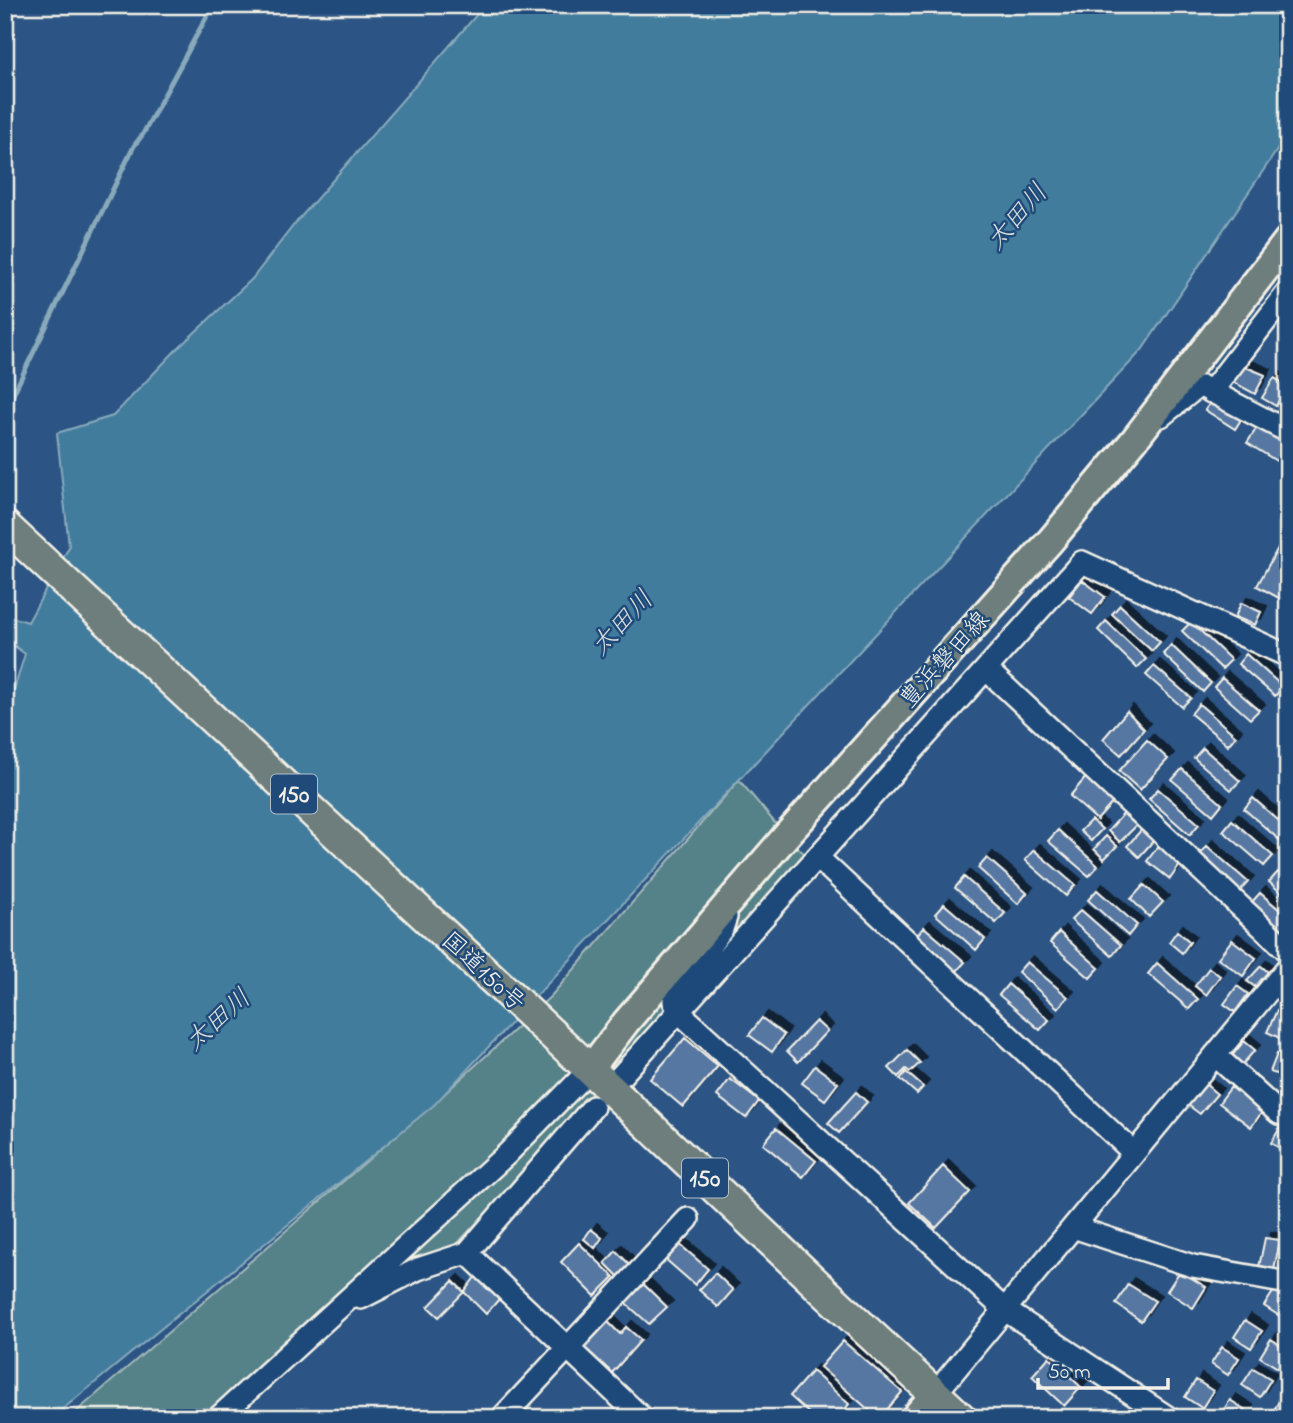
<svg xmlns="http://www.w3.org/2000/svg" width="1293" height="1423" viewBox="0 0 1293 1423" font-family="'Indie Flower','Klee One',sans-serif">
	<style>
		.green { fill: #558189; stroke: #a4b9b8; stroke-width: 2 }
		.water { fill: #427b9d; stroke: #89aabb; stroke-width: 2 }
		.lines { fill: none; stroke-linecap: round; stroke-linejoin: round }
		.stream { stroke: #89aabb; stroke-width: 5 }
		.building { fill: #5677a2; stroke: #f4f1e8; stroke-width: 2; filter: url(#shadow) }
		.minor-casing { stroke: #f4f1e8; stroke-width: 26 }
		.major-casing { stroke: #f4f1e8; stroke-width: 32 }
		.highway-casing { stroke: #f4f1e8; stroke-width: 35 }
		.minor { stroke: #1f4a7a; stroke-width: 21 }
		.major { stroke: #6d7e7c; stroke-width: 26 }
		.highway { stroke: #6d7e7c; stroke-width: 30 }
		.labels { text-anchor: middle; stroke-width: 5; stroke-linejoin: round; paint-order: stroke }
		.shield { fill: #1f4a7a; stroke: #b4bfc7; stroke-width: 2 }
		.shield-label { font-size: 23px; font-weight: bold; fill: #f4f1e8 }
		.street-label { font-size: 24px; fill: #f4f1e8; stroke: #1f4a7a }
		.water-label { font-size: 26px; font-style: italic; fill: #d9dfdd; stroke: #1f4a7a }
	</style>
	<defs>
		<filter id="shadow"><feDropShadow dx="6" dy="-6" stdDeviation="0" flood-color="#0009"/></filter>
	</defs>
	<rect width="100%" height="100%" fill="#2c5585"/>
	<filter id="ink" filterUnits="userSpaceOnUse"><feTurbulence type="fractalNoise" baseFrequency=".0143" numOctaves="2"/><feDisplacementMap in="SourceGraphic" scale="14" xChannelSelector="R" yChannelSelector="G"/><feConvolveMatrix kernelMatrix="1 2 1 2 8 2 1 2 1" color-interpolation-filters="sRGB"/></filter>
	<g filter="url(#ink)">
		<!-- green -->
		<path class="green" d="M739 780 786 836 813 862 440 1262 328 1318 218 1418H62L76 1412 442 1096 551 996Z"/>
		<!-- water -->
		<path class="water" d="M485 5H1288V134L1142 350 434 1105 63 1409 44 1418H5V719L25 654 5 639V615L28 622 69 547 57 433 113 416 176 350 252 279 293 226Z"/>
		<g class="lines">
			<!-- stream -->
			<path class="stream" d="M5 411 134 146 143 134 213 5"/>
		</g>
		<!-- building -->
		<path class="building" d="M1241 365 1265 375 1255 394 1233 382Z
			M1274 378 1287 385 1276 406 1262 398Z
			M1288 395V417L1278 411Z
			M1213 399 1242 418 1235 429 1205 410Z
			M1258 426 1288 445V468L1247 443Z
			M1279 546 1288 551V603L1257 586Z
			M1082 580 1105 597 1092 614 1069 597Z
			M1241 603 1261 612 1255 625 1235 617Z
			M1120 605 1160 642 1152 651 1112 614Z
			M1106 621 1146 659 1137 668 1098 630Z
			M1191 622 1231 660 1222 669 1182 631Z
			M1171 645 1211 683 1203 692 1163 654Z
			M1246 654 1283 687 1275 696 1238 664Z
			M1154 666 1191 698 1182 707 1146 675Z
			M1222 678 1259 710 1250 719 1214 687Z
			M1199 704 1236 736 1228 745 1191 714Z
			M1127 711 1144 729 1121 755 1103 739Z
			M1147 740 1168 759 1140 790 1119 771Z
			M1203 748 1240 781 1231 790 1194 758Z
			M1182 769 1222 804 1213 815 1172 780Z
			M1087 776 1115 800 1097 820 1070 796Z
			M1158 789 1199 824 1190 835 1149 799Z
			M1253 798 1288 829V841L1285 845 1244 809Z
			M1125 812 1138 824 1120 842 1108 831Z
			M1091 820 1102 829 1091 841 1080 831Z
			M1232 820 1273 856 1264 866 1223 831Z
			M1143 828 1155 839 1139 857 1127 846Z
			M1058 830 1098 866 1089 876 1048 841Z
			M1106 836 1117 846 1104 859 1094 849Z
			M1160 844 1182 862 1170 879 1147 861Z
			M1207 846 1248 882 1239 892 1198 857Z
			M1034 850 1075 885 1066 896 1025 860Z
			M987 858 1027 893 1018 904 978 868Z
			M1278 872 1288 881V899L1269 882Z
			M964 877 1005 913 996 923 955 888Z
			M1144 885 1163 902 1149 917 1131 899Z
			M1097 890 1137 925 1128 936 1088 900Z
			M1260 893 1288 917V935L1251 903Z
			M944 904 985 939 976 950 935 914Z
			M1081 910 1121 945 1112 956 1071 920Z
			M924 927 965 962 955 973 915 937Z
			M1177 931 1190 942 1182 953 1169 942Z
			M1059 932 1099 968 1090 978 1050 943Z
			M1232 940 1256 958 1243 976 1218 958Z
			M1027 962 1068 997 1058 1008 1018 972Z
			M1157 963 1198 999 1189 1009 1148 974Z
			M1261 966 1268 972 1255 987 1247 981Z
			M1209 968 1220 976 1206 995 1195 986Z
			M1008 984 1049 1020 1040 1030 999 995Z
			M1237 986 1248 994 1235 1012 1224 1004Z
			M1277 1010 1288 1015V1042L1267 1032Z
			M762 1018 784 1035 772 1052 749 1035Z
			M816 1021 827 1031 798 1062 787 1051Z
			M685 1038 718 1066 683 1107 650 1079Z
			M1244 1041 1255 1050 1240 1067 1230 1058Z
			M907 1050 920 1063 910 1072 906 1069 898 1077 889 1068Z
			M1277 1054 1288 1058V1078L1270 1072Z
			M815 1066 838 1083 825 1100 802 1083Z
			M906 1072 923 1087 917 1094 900 1079Z
			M730 1079 759 1101 746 1118 717 1096Z
			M1205 1084 1217 1094 1200 1114 1188 1105Z
			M1231 1087 1263 1111 1251 1127 1219 1103Z
			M856 1092 867 1102 839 1133 828 1123Z
			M1283 1123 1288 1126V1153L1271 1143Z
			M776 1128 816 1161 803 1177 763 1144Z
			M943 1166 970 1192 936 1228 909 1203Z
			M591 1229 602 1238 595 1248 584 1239Z
			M1265 1238 1280 1240 1274 1270 1259 1267Z
			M579 1243 614 1277 595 1296 561 1262Z
			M678 1243 708 1269 695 1285 664 1258Z
			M616 1251 630 1265 619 1277 605 1263Z
			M1180 1271 1206 1287 1193 1308 1167 1291Z
			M715 1273 733 1290 718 1307 699 1290Z
			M476 1276 500 1298 486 1314 464 1292Z
			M639 1280 667 1307 649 1324 621 1299Z
			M453 1281 464 1292 439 1317 428 1307Z
			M1128 1284 1155 1301 1141 1321 1116 1304Z
			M1275 1289 1288 1297V1307L1281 1317 1264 1306Z
			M1245 1320 1262 1331 1251 1348 1234 1337Z
			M608 1322 620 1334 626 1327 641 1340 612 1373 584 1347Z
			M1271 1339 1288 1350 1278 1368 1260 1357Z
			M843 1341 902 1392 880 1418H878L820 1367Z
			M1222 1347 1239 1358 1228 1375 1211 1364Z
			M1049 1357 1081 1387 1064 1406 1032 1376Z
			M1253 1368 1271 1379 1260 1397 1242 1385Z
			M812 1371 849 1404 838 1418H814L790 1396Z
			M1196 1380 1213 1391 1202 1408 1185 1397Z
			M1286 1390 1288 1391V1418H1269Z
			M1230 1400 1247 1411 1243 1418 1219 1417Z"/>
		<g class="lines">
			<!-- minor casing -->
			<g class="minor-casing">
				<path id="minor" d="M1211 392 1288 292
					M1161 416 1197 387H1203L1285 430
					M986 669 1288 951
					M817 857 1134 1153
					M726 917 722 929 685 979 674 1001 679 1012 1005 1310 1169 1418
					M1215 1055 1279 1113 1288 1116
					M618 1079 1082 562 1288 656
					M1073 1227 1193 1266 1288 1283
					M467 1253 642 1418
					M361 1298 418 1269 467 1253 593 1107
					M935 1394 1288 967
					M218 1418 507 1154 590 1069
					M502 1418 688 1219"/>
			</g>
			<!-- major casing -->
			<g class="major-casing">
				<path id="major" d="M590 1069 626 1022 786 836 1051 540 1135 439 1288 240
					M914 1418 935 1394"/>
			</g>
			<!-- highway casing -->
			<g class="highway-casing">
				<path id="highway" d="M5 526 583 1063 827 1294 961 1418"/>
			</g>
			<!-- minor -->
			<use href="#minor" class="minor"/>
			<!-- major -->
			<use href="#major" class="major"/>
			<!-- highway -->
			<use href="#highway" class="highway"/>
		</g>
	</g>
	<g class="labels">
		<!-- shield labels -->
		<g class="shield">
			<rect x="271" y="774.5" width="46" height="39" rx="5"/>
			<rect x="682" y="1158.5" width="46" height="39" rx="5"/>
		</g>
		<g class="shield-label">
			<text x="294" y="802">150</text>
			<text x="705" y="1186">150</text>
		</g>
		<!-- street labels -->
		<g class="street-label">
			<text transform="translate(944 659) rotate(-48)" y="8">豊浜磐田線</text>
			<text transform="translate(484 971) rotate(43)" y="8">国道150号</text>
		</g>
		<!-- water labels -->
		<g class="water-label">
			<text transform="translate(1016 216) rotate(-49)" y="9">太田川</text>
			<text transform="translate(621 622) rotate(-47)" y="9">太田川</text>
			<text transform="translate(217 1019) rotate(-42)" y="9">太田川</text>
		</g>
	</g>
	<!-- margin -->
	<rect width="1293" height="1423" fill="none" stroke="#1f4a7a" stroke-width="28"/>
	<rect x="14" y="14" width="1265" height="1395" fill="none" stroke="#f4f1e8" stroke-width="2.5" filter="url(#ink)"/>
	<!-- scale -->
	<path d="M1038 1378v10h130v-10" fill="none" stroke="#f4f1e8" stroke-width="3.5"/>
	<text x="1048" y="1378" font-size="21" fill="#f4f1e8" stroke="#1f4a7a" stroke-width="5" paint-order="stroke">50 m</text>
</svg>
